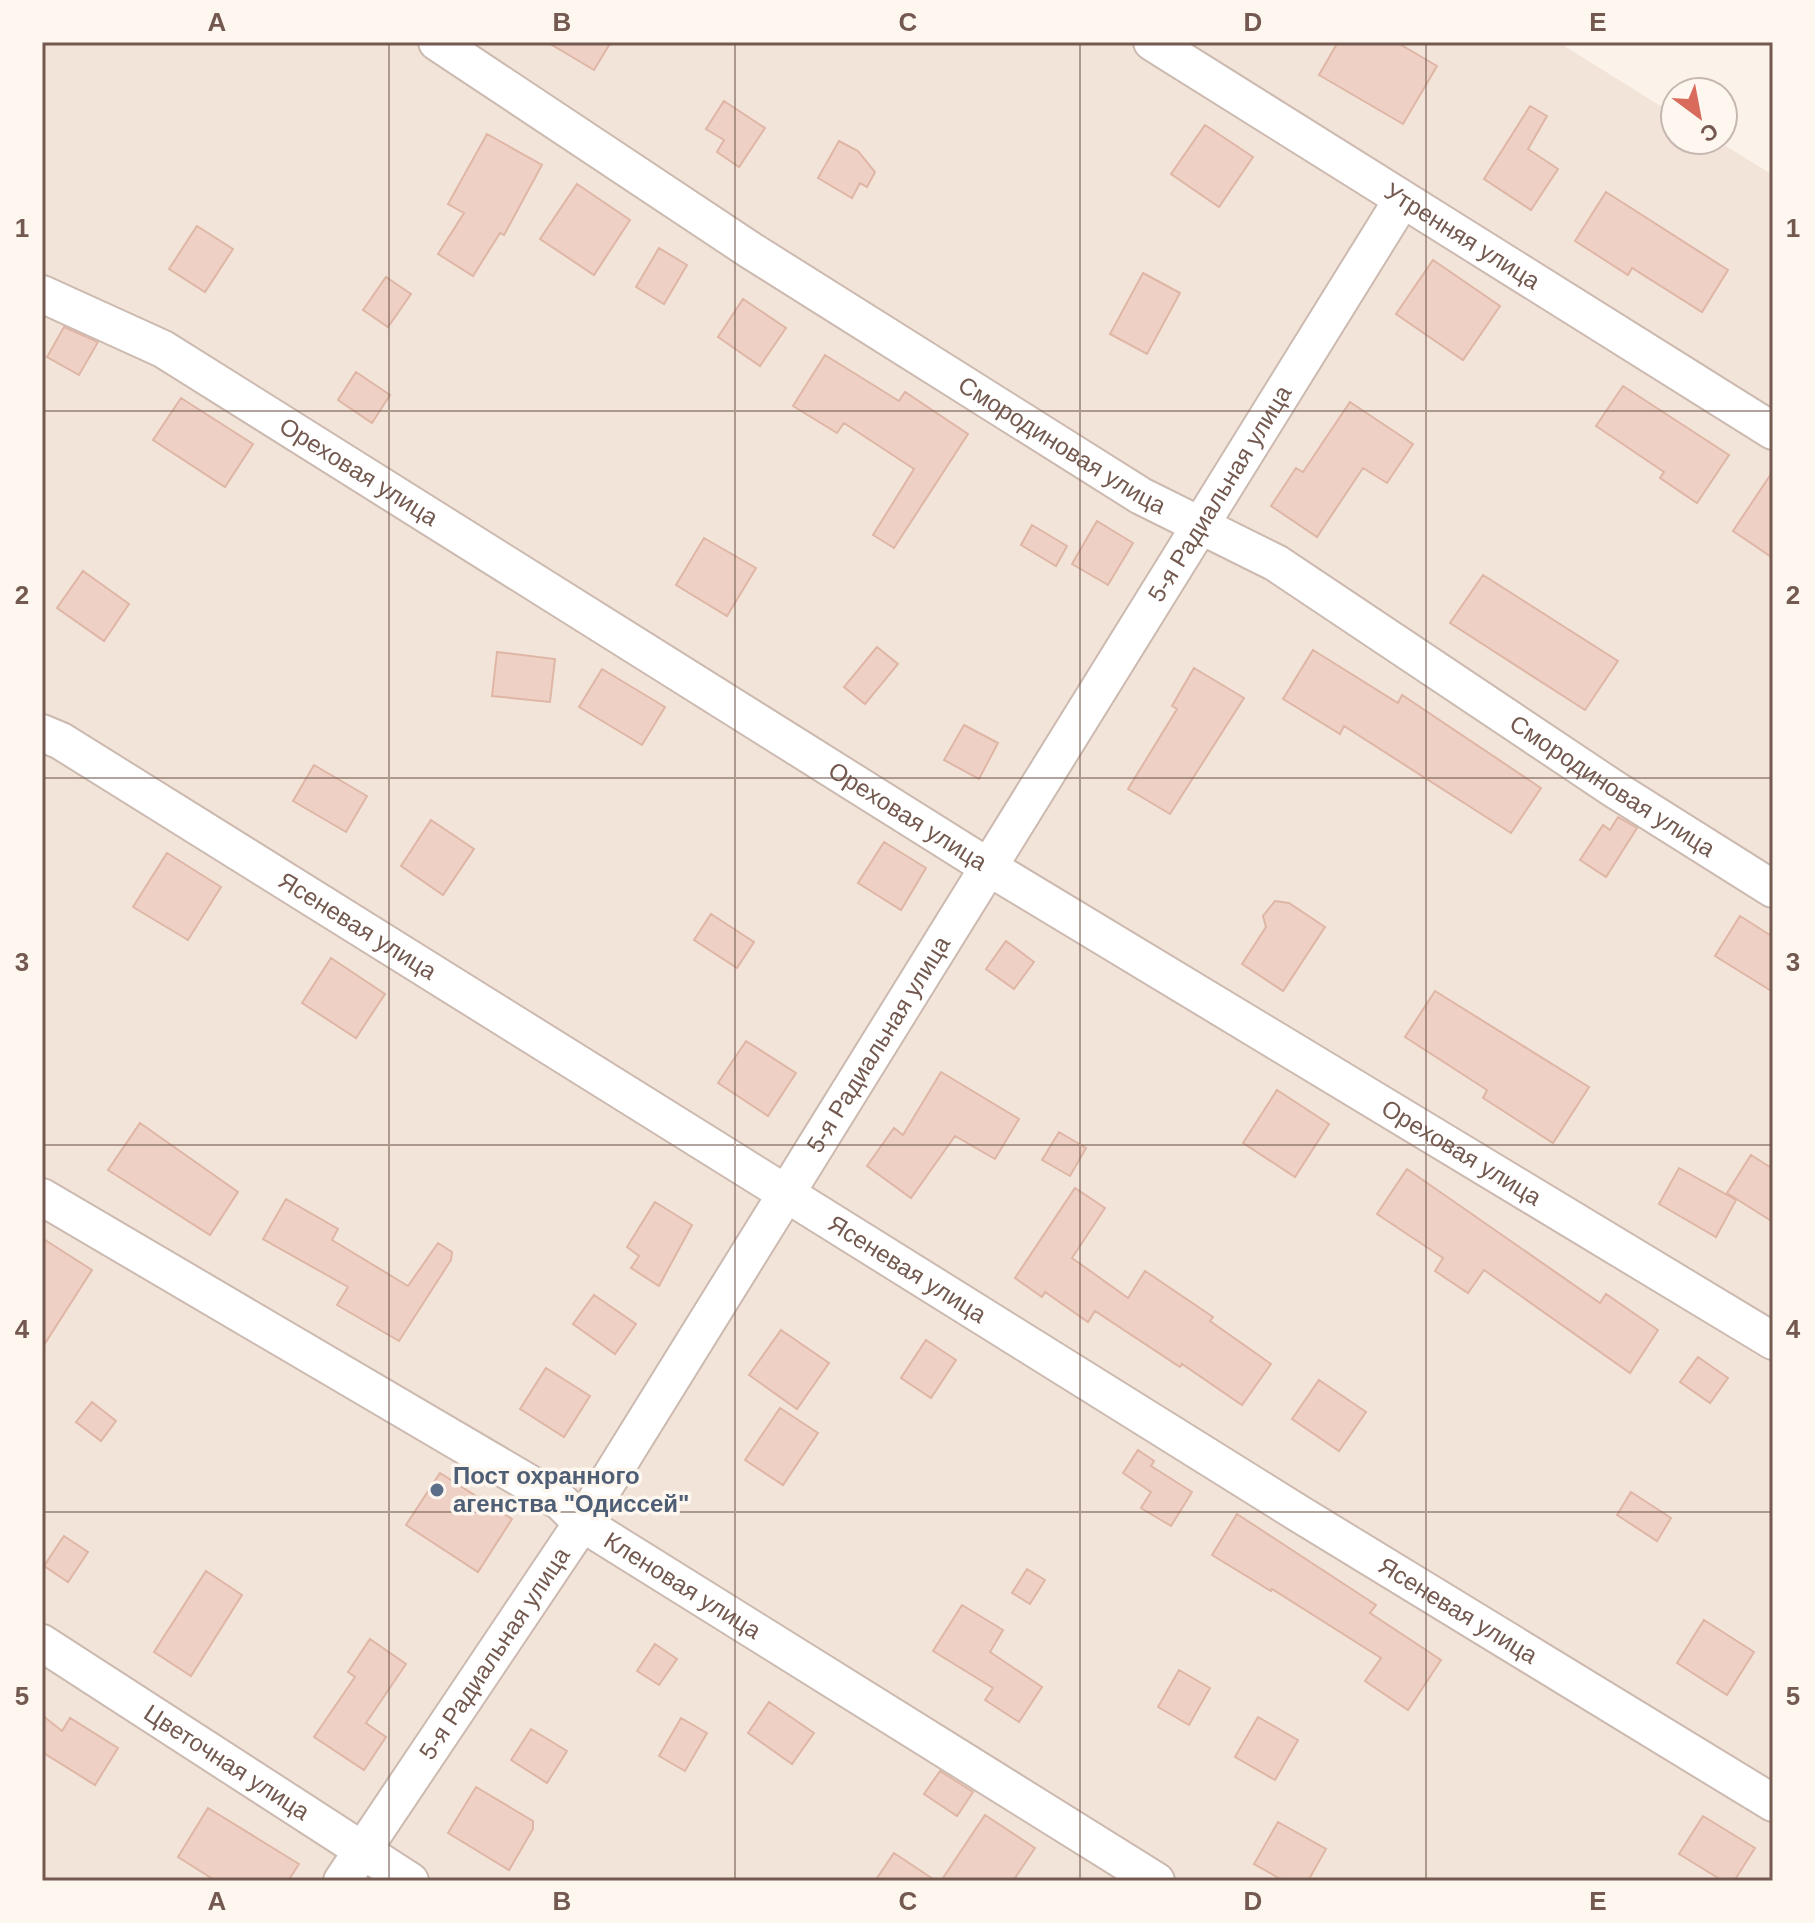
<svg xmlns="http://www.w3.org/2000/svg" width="1815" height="1923" viewBox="0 0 1815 1923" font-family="Helvetica,sans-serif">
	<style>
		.residential { fill: #f2e4d9 }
		.building { fill: #eed1c4; stroke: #dfb6a6; stroke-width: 2 }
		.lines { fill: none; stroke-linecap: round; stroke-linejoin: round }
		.minor-casing { stroke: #ccbab0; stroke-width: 40 }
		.minor { stroke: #fff; stroke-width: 36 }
		.grid { fill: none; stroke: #73594f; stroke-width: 2; stroke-opacity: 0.55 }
		.service-dot { fill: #5c6f8a; stroke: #fdf7f0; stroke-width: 3 }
		.labels { text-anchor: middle; stroke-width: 7; stroke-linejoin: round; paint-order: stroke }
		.street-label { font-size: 24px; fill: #73594f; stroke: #fdf7f0 }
		.service-label { font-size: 24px; font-weight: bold; fill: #4e5e75; stroke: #fdf7f0; text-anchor: start }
		.neatline { fill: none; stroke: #73594f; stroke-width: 3 }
		.grid-label { font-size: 26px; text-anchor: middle; font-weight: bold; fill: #73594f }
	</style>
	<rect width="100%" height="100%" fill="#fbf3ea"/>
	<!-- residential -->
	<path class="residential" d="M42 42H1558L1675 115V140H1716L1773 175V1881H42Z"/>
	<!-- building -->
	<path class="building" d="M547 42H611L594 70Z
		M1338 42H1396L1437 66 1403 124 1319 75Z
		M724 101 765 128 739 167 717 152 724 140 706 129Z
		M1530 106 1547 116 1528 149 1558 169 1531 210 1484 179Z
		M1205 125 1253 157 1219 207 1171 174Z
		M487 134 542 165 504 235 500 233 473 276 438 254 464 213 448 204Z
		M839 141 858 151 875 172 867 187 860 183 852 198 818 178Z
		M577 184 630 220 594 275 540 239Z
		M1606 192 1728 270 1702 312 1632 268 1628 275 1575 241Z
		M197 226 233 249 205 292 169 269Z
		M659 248 687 265 664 304 636 287Z
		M1433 260 1500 306 1463 360 1396 314Z
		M1143 273 1180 293 1147 354 1110 334Z
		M386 277 411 294 388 327 363 310Z
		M743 299 786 328 760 366 718 337Z
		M64 327 98 342 79 375 47 357Z
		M825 355 899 401 905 392 968 434 894 548 873 535 914 469 844 423 837 433 793 406Z
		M356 372 390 395 372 423 338 400Z
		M1623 386 1729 455 1697 503 1660 478 1664 472 1596 426Z
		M181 398 253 444 225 487 153 440Z
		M1350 402 1413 444 1387 483 1363 468 1317 537 1271 506 1296 468 1303 472Z
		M1773 471V558L1733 531Z
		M1097 521 1133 543 1108 585 1072 564Z
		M1032 525 1067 546 1056 566 1021 545Z
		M704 538 756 568 727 616 676 585Z
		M83 571 129 604 104 641 57 608Z
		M1483 575 1618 661 1585 710 1450 623Z
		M877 647 898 664 865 704 844 687Z
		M1313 650 1398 703 1402 695 1541 788 1511 833 1344 726 1340 734 1283 699Z
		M497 652 555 659 550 702 492 696Z
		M1194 668 1244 698 1170 814 1128 789 1177 709 1172 706Z
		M602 669 665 707 642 745 579 707Z
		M964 725 998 743 979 779 944 760Z
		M314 765 367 796 346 832 293 801Z
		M1618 817 1637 828 1606 877 1580 860 1603 825 1610 830Z
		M431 820 474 849 443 895 401 866Z
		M884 842 926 868 901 910 858 883Z
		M167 853 221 887 188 940 133 907Z
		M1275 901 1289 903 1325 927 1283 991 1242 964 1266 927 1263 916Z
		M711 914 754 942 737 968 694 940Z
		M1740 916 1773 937V992L1715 956Z
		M1006 941 1034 962 1014 989 986 969Z
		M331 958 385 994 356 1038 302 1003Z
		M1435 991 1589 1087 1553 1143 1483 1098 1487 1090 1405 1037Z
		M746 1041 796 1073 768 1116 718 1083Z
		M941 1072 1019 1119 995 1159 955 1136 911 1198 867 1166 894 1128 903 1135Z
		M1277 1090 1329 1124 1295 1177 1243 1143Z
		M140 1123 238 1192 210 1235 108 1170Z
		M1059 1132 1086 1148 1070 1176 1042 1160Z
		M1751 1155 1773 1169V1222L1727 1193Z
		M1679 1168 1736 1200 1716 1237 1659 1204Z
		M1407 1169 1600 1303 1606 1294 1658 1330 1630 1373 1484 1270 1468 1293 1435 1271 1443 1258 1377 1214Z
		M1075 1188 1105 1208 1072 1258 1128 1298 1145 1271 1213 1317 1210 1321 1271 1364 1242 1405 1182 1364 1180 1367 1095 1311 1088 1322 1045 1292 1042 1297 1015 1278Z
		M286 1199 338 1229 332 1240 408 1286 438 1243 452 1252 451 1260 399 1341 337 1305 348 1287 263 1239Z
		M655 1202 692 1225 659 1286 631 1268 639 1256 627 1247Z
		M42 1238 92 1270 42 1348Z
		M594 1295 636 1324 615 1354 573 1324Z
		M781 1330 829 1363 797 1409 749 1375Z
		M926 1340 956 1360 931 1398 901 1378Z
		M1698 1357 1728 1378 1710 1403 1680 1382Z
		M546 1368 590 1396 564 1437 520 1409Z
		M1319 1380 1366 1412 1339 1451 1292 1419Z
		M92 1402 116 1421 101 1441 76 1422Z
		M780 1408 818 1433 783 1485 745 1460Z
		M1138 1450 1154 1461 1151 1466 1192 1492 1171 1526 1141 1508 1151 1492 1123 1473Z
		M440 1473 512 1519 478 1572 406 1525Z
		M1631 1492 1671 1518 1657 1541 1617 1515Z
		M1237 1514 1376 1605 1370 1613 1441 1660 1408 1710 1365 1681 1381 1658 1272 1589 1271 1591 1212 1555Z
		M64 1536 88 1552 68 1582 44 1566Z
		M1027 1569 1045 1580 1030 1604 1012 1593Z
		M206 1571 242 1595 191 1676 154 1652Z
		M962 1605 1003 1630 990 1652 1042 1687 1019 1722 985 1700 993 1688 933 1651Z
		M1704 1620 1754 1652 1727 1695 1677 1663Z
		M370 1639 406 1664 366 1723 386 1737 364 1770 314 1737 355 1677 348 1672Z
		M655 1644 677 1659 659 1685 637 1671Z
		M1179 1670 1210 1688 1189 1725 1158 1707Z
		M769 1702 814 1733 792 1764 748 1733Z
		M42 1715 62 1731 70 1718 118 1748 95 1785 42 1752Z
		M1258 1717 1298 1740 1275 1780 1235 1757Z
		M681 1718 707 1733 685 1771 659 1756Z
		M531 1729 567 1751 547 1783 511 1760Z
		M940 1771 973 1792 957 1816 924 1794Z
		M476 1787 533 1821V1829L509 1870 448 1833Z
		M208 1808 299 1864 288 1881H216L178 1857Z
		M985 1815 1035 1848 1013 1881H941Z
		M1703 1816 1755 1848 1734 1881H1723L1679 1854Z
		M1278 1822 1326 1849 1308 1881H1284L1254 1864Z
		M894 1853 936 1881H875Z"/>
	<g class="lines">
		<!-- minor casing -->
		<g class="minor-casing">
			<g id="minor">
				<path id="s1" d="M437 42 750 250 1141 496 1276 563 1614 789 1773 889"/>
				<path id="s2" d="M1152 42 1773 431"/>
				<path id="s3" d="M42 294 163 349 990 868 1773 1341"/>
				<path id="s4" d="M42 733 61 741 1298 1513 1773 1803"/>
				<path id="s5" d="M42 1197 561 1502 582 1523 1156 1881"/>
				<path id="s6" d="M42 1643 410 1881"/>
				<path id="s7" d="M342 1881 582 1523 1402 200"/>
			</g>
		</g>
		<!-- minor -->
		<use href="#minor" class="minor"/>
	</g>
	<!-- grid -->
	<path class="grid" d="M389 42V1881M735 42V1881M1080 42V1881M1426 42V1881M42 411H1773M42 778H1773M42 1145H1773M42 1512H1773"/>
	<!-- markers -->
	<circle class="service-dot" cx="437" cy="1490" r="8"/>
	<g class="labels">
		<!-- street labels -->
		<g class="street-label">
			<text dy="8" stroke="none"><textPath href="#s2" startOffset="366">Утренняя улица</textPath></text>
			<text dy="8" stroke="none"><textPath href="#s1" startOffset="744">Смородиновая улица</textPath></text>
			<text dy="8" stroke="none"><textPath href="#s3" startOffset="364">Ореховая улица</textPath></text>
			<text dy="8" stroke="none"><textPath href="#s7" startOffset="1642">5-я Радиальная улица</textPath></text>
			<text dy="8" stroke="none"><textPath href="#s1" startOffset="1392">Смородиновая улица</textPath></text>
			<text dy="8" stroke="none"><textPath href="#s3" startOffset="1012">Ореховая улица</textPath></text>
			<text dy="8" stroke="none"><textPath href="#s4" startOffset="370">Ясеневая улица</textPath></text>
			<text dy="8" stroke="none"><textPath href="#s7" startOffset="994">5-я Радиальная улица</textPath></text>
			<text dy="8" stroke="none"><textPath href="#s3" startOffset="1660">Ореховая улица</textPath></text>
			<text dy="8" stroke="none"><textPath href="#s4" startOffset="1018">Ясеневая улица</textPath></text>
			<text dy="8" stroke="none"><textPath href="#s5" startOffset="750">Кленовая улица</textPath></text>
			<text dy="8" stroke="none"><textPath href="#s4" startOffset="1666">Ясеневая улица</textPath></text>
			<text dy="8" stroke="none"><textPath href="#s7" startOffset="274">5-я Радиальная улица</textPath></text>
			<text dy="8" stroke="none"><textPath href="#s6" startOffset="220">Цветочная улица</textPath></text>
		</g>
		<!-- service labels -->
		<g class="service-label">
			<text x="453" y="1484">Пост охранного<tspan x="453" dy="28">агенства "Одисcей"</tspan></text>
		</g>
	</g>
	<!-- border -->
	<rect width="1815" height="1923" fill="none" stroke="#fdf7f0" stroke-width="88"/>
	<!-- north arrow -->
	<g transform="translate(1699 116) rotate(148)"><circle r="38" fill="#fdf7f0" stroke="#c6b8b0" stroke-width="2"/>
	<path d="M0-6L14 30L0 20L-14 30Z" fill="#d86b5b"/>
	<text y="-12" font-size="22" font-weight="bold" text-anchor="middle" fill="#73594f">С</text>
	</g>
	<rect x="44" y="44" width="1727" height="1835" class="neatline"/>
	<g class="grid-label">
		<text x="217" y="31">A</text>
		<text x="562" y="31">B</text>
		<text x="908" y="31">C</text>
		<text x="1253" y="31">D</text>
		<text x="1598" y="31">E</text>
		<text x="22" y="237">1</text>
		<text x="1793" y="237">1</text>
		<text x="22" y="604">2</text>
		<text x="1793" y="604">2</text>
		<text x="22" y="971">3</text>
		<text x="1793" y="971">3</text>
		<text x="22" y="1338">4</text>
		<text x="1793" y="1338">4</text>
		<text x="22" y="1705">5</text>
		<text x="1793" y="1705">5</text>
		<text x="217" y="1910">A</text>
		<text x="562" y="1910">B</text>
		<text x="908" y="1910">C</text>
		<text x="1253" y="1910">D</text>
		<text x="1598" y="1910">E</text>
	</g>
</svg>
